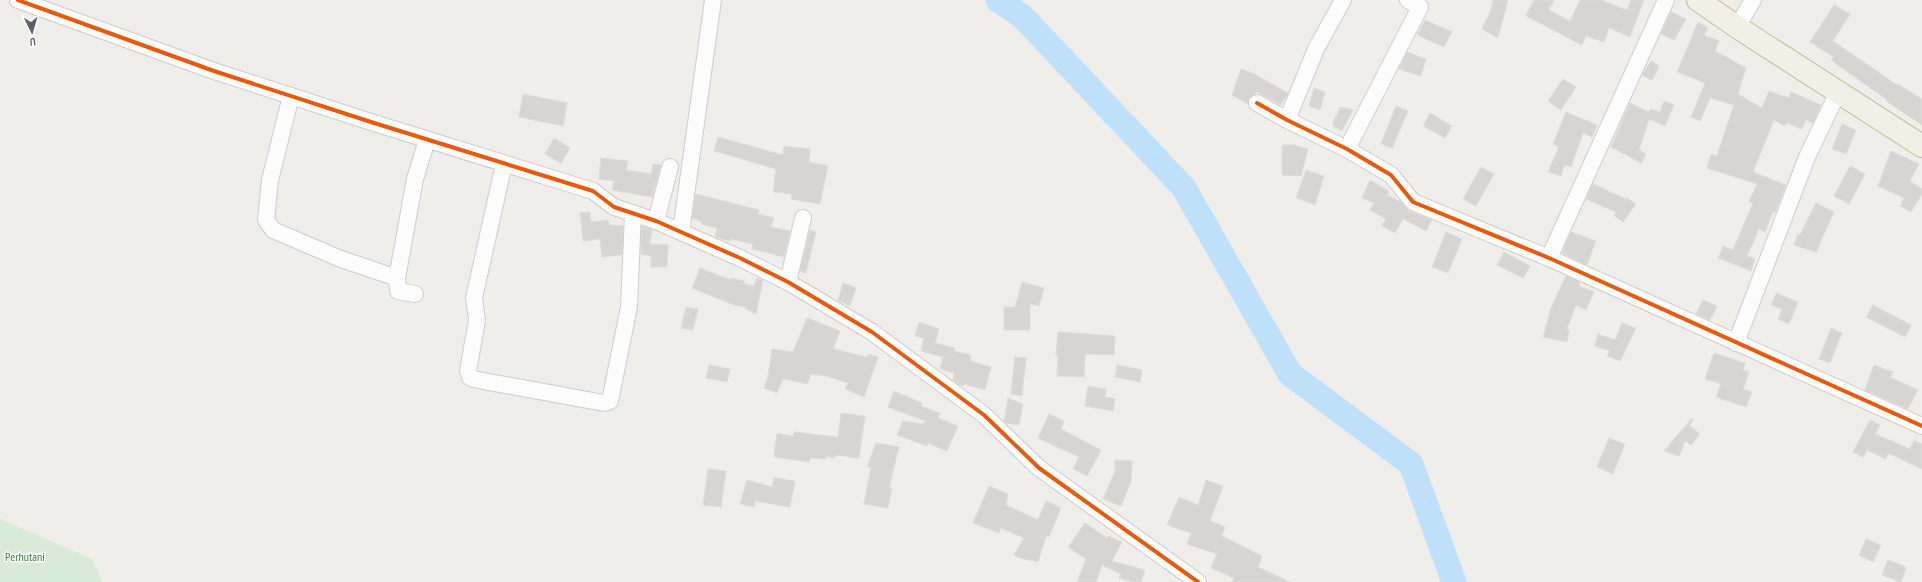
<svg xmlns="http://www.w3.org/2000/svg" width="1922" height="582" viewBox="0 0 1922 582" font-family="'PT Sans Narrow',sans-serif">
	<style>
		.green { fill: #d8ebd6 }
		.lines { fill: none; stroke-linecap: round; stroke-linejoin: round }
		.river { stroke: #bfe0f9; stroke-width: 25 }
		.building { fill: #d6d5d3; stroke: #deddd9 }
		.minor-casing { stroke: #cbcccc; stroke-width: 18 }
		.trunk-casing { stroke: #c8b996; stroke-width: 24 }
		.minor { stroke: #fdfcfc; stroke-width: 16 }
		.trunk { stroke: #f2f0e6; stroke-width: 22 }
		.cycleway-casing { stroke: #fff; stroke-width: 6 }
		.cycleway { stroke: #e8590c; stroke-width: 4 }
		.labels { text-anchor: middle; stroke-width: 3; stroke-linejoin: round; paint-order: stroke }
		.park-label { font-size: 12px; fill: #348238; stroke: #fff }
	</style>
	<rect width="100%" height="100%" fill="#efeeea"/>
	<!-- green -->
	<path class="green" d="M0 519 92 559 102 582H0Z"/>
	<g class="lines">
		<!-- river -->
		<path class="river" d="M998 0 1023 17 1184 188 1290 374 1411 464 1454 582"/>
	</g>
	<!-- building -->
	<path class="building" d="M1493 0H1508L1498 38 1482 29 1490 13Z
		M1534 0H1554L1549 10 1570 21 1580 0H1601L1627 10 1631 0H1644L1630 37 1609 28 1604 42 1586 36 1582 45 1526 16Z
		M1834 5 1850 14 1833 41 1897 85 1898 84 1922 99V125L1886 101 1887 100 1831 60 1834 57 1810 42Z
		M1671 12 1686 19 1674 40 1661 34Z
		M1425 20 1452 32 1444 47 1417 35Z
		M1698 22 1708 28 1704 35 1719 41 1715 51 1746 68 1738 94 1762 108 1769 91 1789 98 1791 92 1821 105 1813 123 1806 120 1802 129 1787 123 1785 126 1774 120 1753 172 1786 185 1775 213 1773 212 1765 232 1759 229 1747 256 1755 259 1751 271 1718 258 1723 246 1733 250 1753 203 1749 202 1757 184 1707 168 1711 154 1717 156 1734 105 1710 98 1700 121 1691 117 1705 83 1677 72Z
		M1407 52 1426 59 1421 76 1399 69Z
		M1651 61 1658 65V69L1652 80 1642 75Z
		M1241 69 1254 74 1288 93 1281 105 1257 92 1249 98 1248 104 1232 95Z
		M1563 79 1576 87 1561 110 1548 101Z
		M1314 88 1325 92 1320 110 1309 106Z
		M523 94 567 103 563 126 519 117Z
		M1664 101 1674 105 1665 126 1649 119 1639 150 1646 154 1641 163 1611 147 1630 103 1649 112 1651 109 1660 112Z
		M1396 106 1408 111 1392 148 1381 144Z
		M1341 107 1353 110 1342 131 1333 126V122Z
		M1566 112 1597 125 1592 137 1583 133 1571 167 1564 165 1561 176 1548 172 1559 147 1553 144Z
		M1430 113 1452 126 1445 138 1423 126Z
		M1842 124 1856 130 1846 154 1832 149Z
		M718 137 783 155 784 146 810 149 809 162 828 166 820 204 791 199 792 194 773 192 776 169 714 151Z
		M554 138 570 148 561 163 545 154Z
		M1282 145H1293L1308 149 1301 176 1282 175Z
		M1891 151 1919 164 1910 181 1922 189V194L1911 212 1900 206 1904 198 1878 186Z
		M601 158 628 161 626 170 651 174 653 164 661 165 652 197 612 190 614 181 599 179Z
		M1850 166 1865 174 1849 204 1834 196Z
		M1481 167 1494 174 1476 206 1463 199Z
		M1306 170 1324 176 1315 205 1296 198Z
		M1370 180 1389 191 1387 195 1401 202 1409 211 1432 220 1426 231 1403 219 1395 233 1382 226 1386 219 1370 210 1374 203 1362 198Z
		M1593 184 1626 199 1627 198 1636 204 1623 222 1614 215 1616 212 1586 199Z
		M696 194 759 210 758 214 774 218 771 227 790 231 784 257 752 249 753 244 731 239 730 241 715 237 717 228 701 224 702 222 692 218Z
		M1816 203 1834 212 1816 252 1794 245 1798 234 1800 235Z
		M590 212 591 222 608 220 609 225 623 226 622 255 602 257 600 239 583 241 580 213Z
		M642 226 652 230 650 244 668 245 667 267H651V256L641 254Z
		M810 230 816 232 806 273 800 271Z
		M1446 232 1462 239 1448 273 1432 267Z
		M1571 232 1596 241 1587 265 1562 253Z
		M1504 252 1530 266 1523 278 1497 265Z
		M700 268 731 280V278L744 281V284L754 286 757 278 763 280 756 314 746 309V307L734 305 692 288Z
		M1566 276 1580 282 1579 286 1594 292 1586 310 1576 305 1567 329 1569 330 1567 342 1543 337 1551 308Z
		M1022 282 1044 288 1039 306 1030 304V330H1004V307H1015Z
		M843 283 856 288 850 306 838 300Z
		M1776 293 1798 302 1789 324 1778 319 1782 309 1771 305Z
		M1703 300 1717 306 1710 320 1696 314Z
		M1873 305 1911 325 1905 337 1866 317Z
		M686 307 698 309 693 330 681 328Z
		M807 318 840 331 833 349 867 357 868 354 878 357 864 397 845 389 848 383 827 376 810 374 808 384 783 379 777 393 764 388 768 376 772 349 793 352Z
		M919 322 939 329 935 343 955 348 954 351 971 355 970 361 991 367 985 390 964 384V386L960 385 953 380 954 373 940 369 943 357 921 351 924 338 915 336Z
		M1622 323 1636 328 1620 361 1607 356 1610 351 1595 346 1598 334 1615 340Z
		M1831 328 1842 333 1830 363 1819 359Z
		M1058 332 1115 336 1114 355 1085 354 1084 377 1057 376 1058 356 1056 355Z
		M1714 353 1745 363 1743 370 1749 372 1743 389 1752 392 1746 407 1716 397 1721 384 1705 379Z
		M1015 357 1026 358 1022 396 1011 394Z
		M709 365 730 369 727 382 706 378Z
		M1117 365 1142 370 1140 382 1115 377Z
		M1874 365 1893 372 1890 377 1918 390 1908 409 1865 390Z
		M1088 386 1106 389 1105 397 1115 399 1113 411 1085 406Z
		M894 391 922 403 921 406 940 413 938 418 958 426 947 451 928 443 927 446 897 435 903 421 924 424 925 421 888 407Z
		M1008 398 1023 404 1019 425 1006 423 1004 421Z
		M841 413 865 416 859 458 835 455V458L826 456V459L810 458 809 462 774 457 777 433 793 436 794 432 838 437Z
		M1049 414 1064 421 1061 429 1101 450 1087 476 1073 469 1079 457 1038 438Z
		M1692 418 1693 419 1690 426 1700 434 1691 445 1685 441 1679 456 1664 451Z
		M1870 420 1880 425 1875 434 1910 449 1914 440 1922 444V469L1888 453 1886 459 1867 450 1863 457 1853 452Z
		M1609 438 1625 444 1613 474 1597 467Z
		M876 443 899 447 889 488H892L888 508 864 504 871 467H867Z
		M1115 460 1132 461 1131 481 1121 506 1103 499 1115 471Z
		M708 469 726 471 721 507 703 505Z
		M774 478 795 481 790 507 755 501 754 507 740 504 747 480 772 487Z
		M1206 480 1223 486 1210 521 1225 527 1222 536 1262 556 1258 567 1290 582H1232L1234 578 1211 568 1217 554 1187 544 1191 533 1167 525 1179 497 1198 505Z
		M989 486 1008 494 1006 505 1038 520 1046 501 1061 508 1049 537 1046 536 1038 562 1020 558 1014 555 1024 538 1001 528 999 533 973 523Z
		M1085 523 1107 538 1108 536 1122 542 1112 561 1145 570 1141 582H1133L1119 578 1121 574 1102 565 1096 582H1077L1086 559 1068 547Z
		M1866 539 1881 545 1873 562 1859 555Z
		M1888 560 1906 567 1901 582 1882 575Z"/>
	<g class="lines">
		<!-- minor casing -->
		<g class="minor-casing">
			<path id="minor" d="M18 0 214 71 371 122 593 191 614 207 656 221 740 258 788 282 872 332 984 415 1039 468 1198 582
				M1737 27 1753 0
				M291 96 270 180 266 220 273 230 341 259 397 278 415 179 427 140
				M1257 103 1287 120 1347 149 1391 175 1413 202 1549 258 1922 426
				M1287 120 1316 49 1343 0
				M1347 149 1420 7 1408 0
				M504 164 474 298 477 320 468 371 470 377 473 379 604 403 610 401 629 307 633 213
				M656 221 670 167
				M681 232 713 0
				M1549 258 1666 0
				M397 278 398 291 415 294
				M788 282 803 218
				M1736 343 1807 157 1838 92"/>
		</g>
		<!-- trunk casing -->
		<g class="trunk-casing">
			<path id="trunk" d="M1698 0 1737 27 1922 146"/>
		</g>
		<!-- minor -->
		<use href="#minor" class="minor"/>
		<!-- trunk -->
		<use href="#trunk" class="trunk"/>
		<!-- cycleway casing -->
		<g class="cycleway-casing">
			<path id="cycleway" d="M18 0 214 71 371 122 593 191 614 207 656 221 740 258 788 282 872 332 984 415 1039 468 1198 582
				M1257 103 1287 120 1347 149 1391 175 1413 202 1549 258 1922 426"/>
		</g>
		<!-- cycleway -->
		<use href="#cycleway" class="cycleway"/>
	</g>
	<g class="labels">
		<!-- park labels -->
		<g class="park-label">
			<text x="25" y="561">Perhutani</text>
		</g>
	</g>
	<!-- north arrow -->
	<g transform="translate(32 32) rotate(175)" stroke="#ffffff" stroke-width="3" paint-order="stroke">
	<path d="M0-3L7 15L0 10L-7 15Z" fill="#5f6368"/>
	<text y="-6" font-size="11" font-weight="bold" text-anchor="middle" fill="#5f6368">U</text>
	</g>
</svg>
